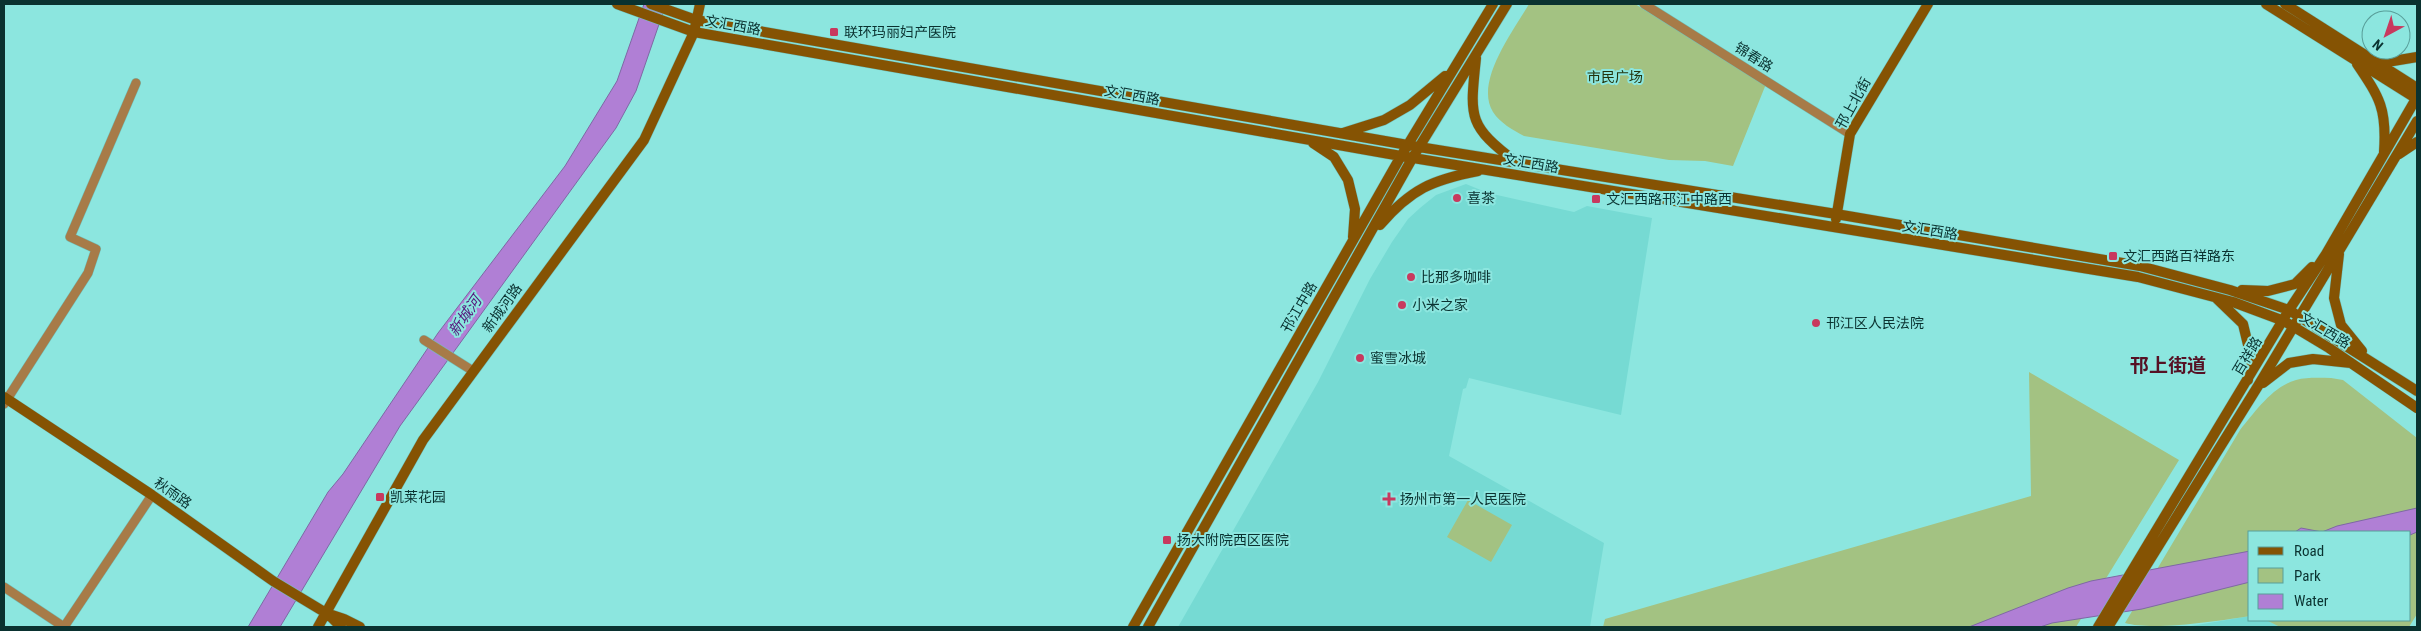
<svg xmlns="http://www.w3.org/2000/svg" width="2421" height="631" viewBox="0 0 2421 631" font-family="'Roboto Condensed','Noto Sans SC',sans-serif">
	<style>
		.built { fill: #76dad3 }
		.green { fill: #a3c282 }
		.water { fill: #b07fd5; stroke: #7e68a4 }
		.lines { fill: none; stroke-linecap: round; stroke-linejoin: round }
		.street-casing { stroke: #72c2bc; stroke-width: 10 }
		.secondary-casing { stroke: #72c2bc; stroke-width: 11 }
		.street { stroke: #a77b48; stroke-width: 9 }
		.secondary { stroke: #855303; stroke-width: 10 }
		.poi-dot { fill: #c8395e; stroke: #8ce6df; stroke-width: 2 }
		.labels { text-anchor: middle; stroke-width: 4; stroke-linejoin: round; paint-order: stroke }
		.street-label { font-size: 14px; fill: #0a3230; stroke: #8ce6df }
		.poi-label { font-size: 14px; fill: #0a3230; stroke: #8ce6df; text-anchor: start }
		.park-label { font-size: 14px; fill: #23330c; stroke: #8ce6df }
		.water-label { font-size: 15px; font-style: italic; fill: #57157c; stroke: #8ce6df }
		.district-label { font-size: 19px; font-weight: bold; fill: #561124; stroke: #8ce6df }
	</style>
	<rect width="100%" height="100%" fill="#8ce6df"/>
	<!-- built -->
	<path class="built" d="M1466 184 1488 193 1574 212 1587 206 1652 218 1621 415 1469 378 1466 388 1463 389 1449 456 1604 543 1590 627H1178L1318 382 1370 279 1392 242 1408 219 1420 208 1436 195Z
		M2250 616V620H2266L2280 627H2185Z"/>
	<!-- green -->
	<path class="green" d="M1529 4H1635L1766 84 1733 166 1705 161 1669 160 1524 136C1513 130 1500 123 1493 112 1474 82 1514 30 1529 4Z
		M2029 372 2179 460 2076 627H1603L1605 619 2031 496Z
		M2331 378 2343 380 2417 438V614L2409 627H2280L2266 620H2410V532H2250V616C2219 621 2153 631 2125 623L2240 430C2255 412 2272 387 2296 380 2307 377 2320 378 2331 378Z
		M1468 500 1512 525 1491 562 1447 537Z"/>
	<!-- water -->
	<path class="water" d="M644 4H666L636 91 616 128 400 426 280 627H248L328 492 343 474 438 333 565 166 617 81Z
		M2417 508V532L2410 535V532H2295L2301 528 2322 532 2337 526Z
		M2250 551V582L2142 609 2052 623 2040 627H1969L2068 588 2091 581Z"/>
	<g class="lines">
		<!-- street casing -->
		<g class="street-casing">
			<path id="street" d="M1644 4 1850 134
				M424 340 473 371
				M4 404 88 273 96 249 70 237 136 83
				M4 587 64 627
				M64 627 152 495"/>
		</g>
		<!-- secondary casing -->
		<g class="secondary-casing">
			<path id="secondary" d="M617 4 694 32 1401 156 2138 277 2233 302 2284 321 2329 348 2417 408
				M651 4 696 20 1419 147 1836 214 2140 266 2230 290 2289 310 2417 391
				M2266 4 2417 99
				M2285 4 2417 88
				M2374 57 2393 61 2417 57
				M1476 58C1470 117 1467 125 1516 162
				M2357 64C2380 98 2387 109 2384 152
				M1343 133 1384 120 1410 105 1445 76
				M1313 143 1334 157 1348 180 1355 209 1353 237
				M2399 154 2417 142
				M1836 219 1850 134 1928 4
				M1380 225C1411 189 1432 180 1478 171
				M2339 254 2334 298 2341 325 2362 351
				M2242 290 2268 291 2295 284 2312 267
				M2217 299 2243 324 2250 353 2248 380
				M2263 383 2289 363 2313 359 2351 363
				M4 397 152 495 273 581 326 613 344 619 360 627
				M329 615 341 627
				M318 627 423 440 644 140 694 32 700 4
				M1133 627 1401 156 1493 4
				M1148 627 1413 157 1507 4
				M2098 627 2289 310 2326 254 2417 97
				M2108 627 2258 386 2417 121"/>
		</g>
		<!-- street -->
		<use href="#street" class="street"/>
		<!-- secondary -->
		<use href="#secondary" class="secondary"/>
	</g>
	<!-- markers -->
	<g class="poi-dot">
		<rect x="829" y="27" width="10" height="10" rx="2.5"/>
		<circle cx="1457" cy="198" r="5"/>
		<rect x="1591" y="194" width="10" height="10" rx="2.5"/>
		<rect x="2108" y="251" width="10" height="10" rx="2.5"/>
		<circle cx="1411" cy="277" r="5"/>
		<circle cx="1402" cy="305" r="5"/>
		<circle cx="1816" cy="323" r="5"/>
		<circle cx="1360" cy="358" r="5"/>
		<rect x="375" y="492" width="10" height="10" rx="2.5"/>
		<path d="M1386.5 491.5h5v5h5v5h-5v5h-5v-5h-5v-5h5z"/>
		<rect x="1162" y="535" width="10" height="10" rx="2.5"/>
	</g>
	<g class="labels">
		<!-- street labels -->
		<g class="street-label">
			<text transform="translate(733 25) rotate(10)" y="5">文汇西路</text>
			<text transform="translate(1754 57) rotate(32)" y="5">锦春路</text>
			<text transform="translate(1132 95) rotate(10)" y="5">文汇西路</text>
			<text transform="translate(1853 103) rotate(-61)" y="5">邗上北街</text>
			<text transform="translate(1531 163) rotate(9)" y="5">文汇西路</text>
			<text transform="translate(1930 230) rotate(9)" y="5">文汇西路</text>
			<text transform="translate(1299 307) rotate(-60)" y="5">邗江中路</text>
			<text transform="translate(502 308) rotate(-54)" y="5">新城河路</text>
			<text transform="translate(2325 330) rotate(31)" y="5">文汇西路</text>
			<text transform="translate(2247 356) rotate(-59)" y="5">百祥路</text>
			<text transform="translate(173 493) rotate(35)" y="5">秋雨路</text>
		</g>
		<!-- poi labels -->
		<g class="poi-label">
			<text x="844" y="37">联环玛丽妇产医院</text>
			<text x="1467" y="203">喜茶</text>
			<text x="1606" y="204">文汇西路邗江中路西</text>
			<text x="2123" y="261">文汇西路百祥路东</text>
			<text x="1421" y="282">比那多咖啡</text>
			<text x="1412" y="310">小米之家</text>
			<text x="1826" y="328">邗江区人民法院</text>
			<text x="1370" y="363">蜜雪冰城</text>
			<text x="390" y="502">凯莱花园</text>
			<text x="1400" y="504">扬州市第一人民医院</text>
			<text x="1177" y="545">扬大附院西区医院</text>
		</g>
		<!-- park labels -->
		<g class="park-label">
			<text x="1615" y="82">市民广场</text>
		</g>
		<!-- water labels -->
		<g class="water-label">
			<text transform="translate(465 316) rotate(-55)" y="5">新城河</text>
		</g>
		<!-- district labels -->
		<g class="district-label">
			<text x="2168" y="372">邗上街道</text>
		</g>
	</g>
	<!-- border -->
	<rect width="2421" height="631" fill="none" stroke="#0a3230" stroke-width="10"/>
	<!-- legend -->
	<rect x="2248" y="531" width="162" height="90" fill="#8ce6df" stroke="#589e99"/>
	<rect x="2258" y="547" width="25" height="8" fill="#855303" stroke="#589e99"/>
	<text x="2294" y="556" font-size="15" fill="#0a3230">Road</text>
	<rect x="2258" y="568" width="25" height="15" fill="#a3c282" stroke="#589e99"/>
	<text x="2294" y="581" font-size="15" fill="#0a3230">Park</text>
	<rect x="2258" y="594" width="25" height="15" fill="#b07fd5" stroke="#589e99"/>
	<text x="2294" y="606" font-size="15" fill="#0a3230">Water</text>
	<!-- north arrow -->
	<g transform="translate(2386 35) rotate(220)"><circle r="24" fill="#8ce6df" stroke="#589e99"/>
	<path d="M0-4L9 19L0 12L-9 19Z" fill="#c8395e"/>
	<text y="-8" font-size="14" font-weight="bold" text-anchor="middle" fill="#0a3230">N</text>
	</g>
</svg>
